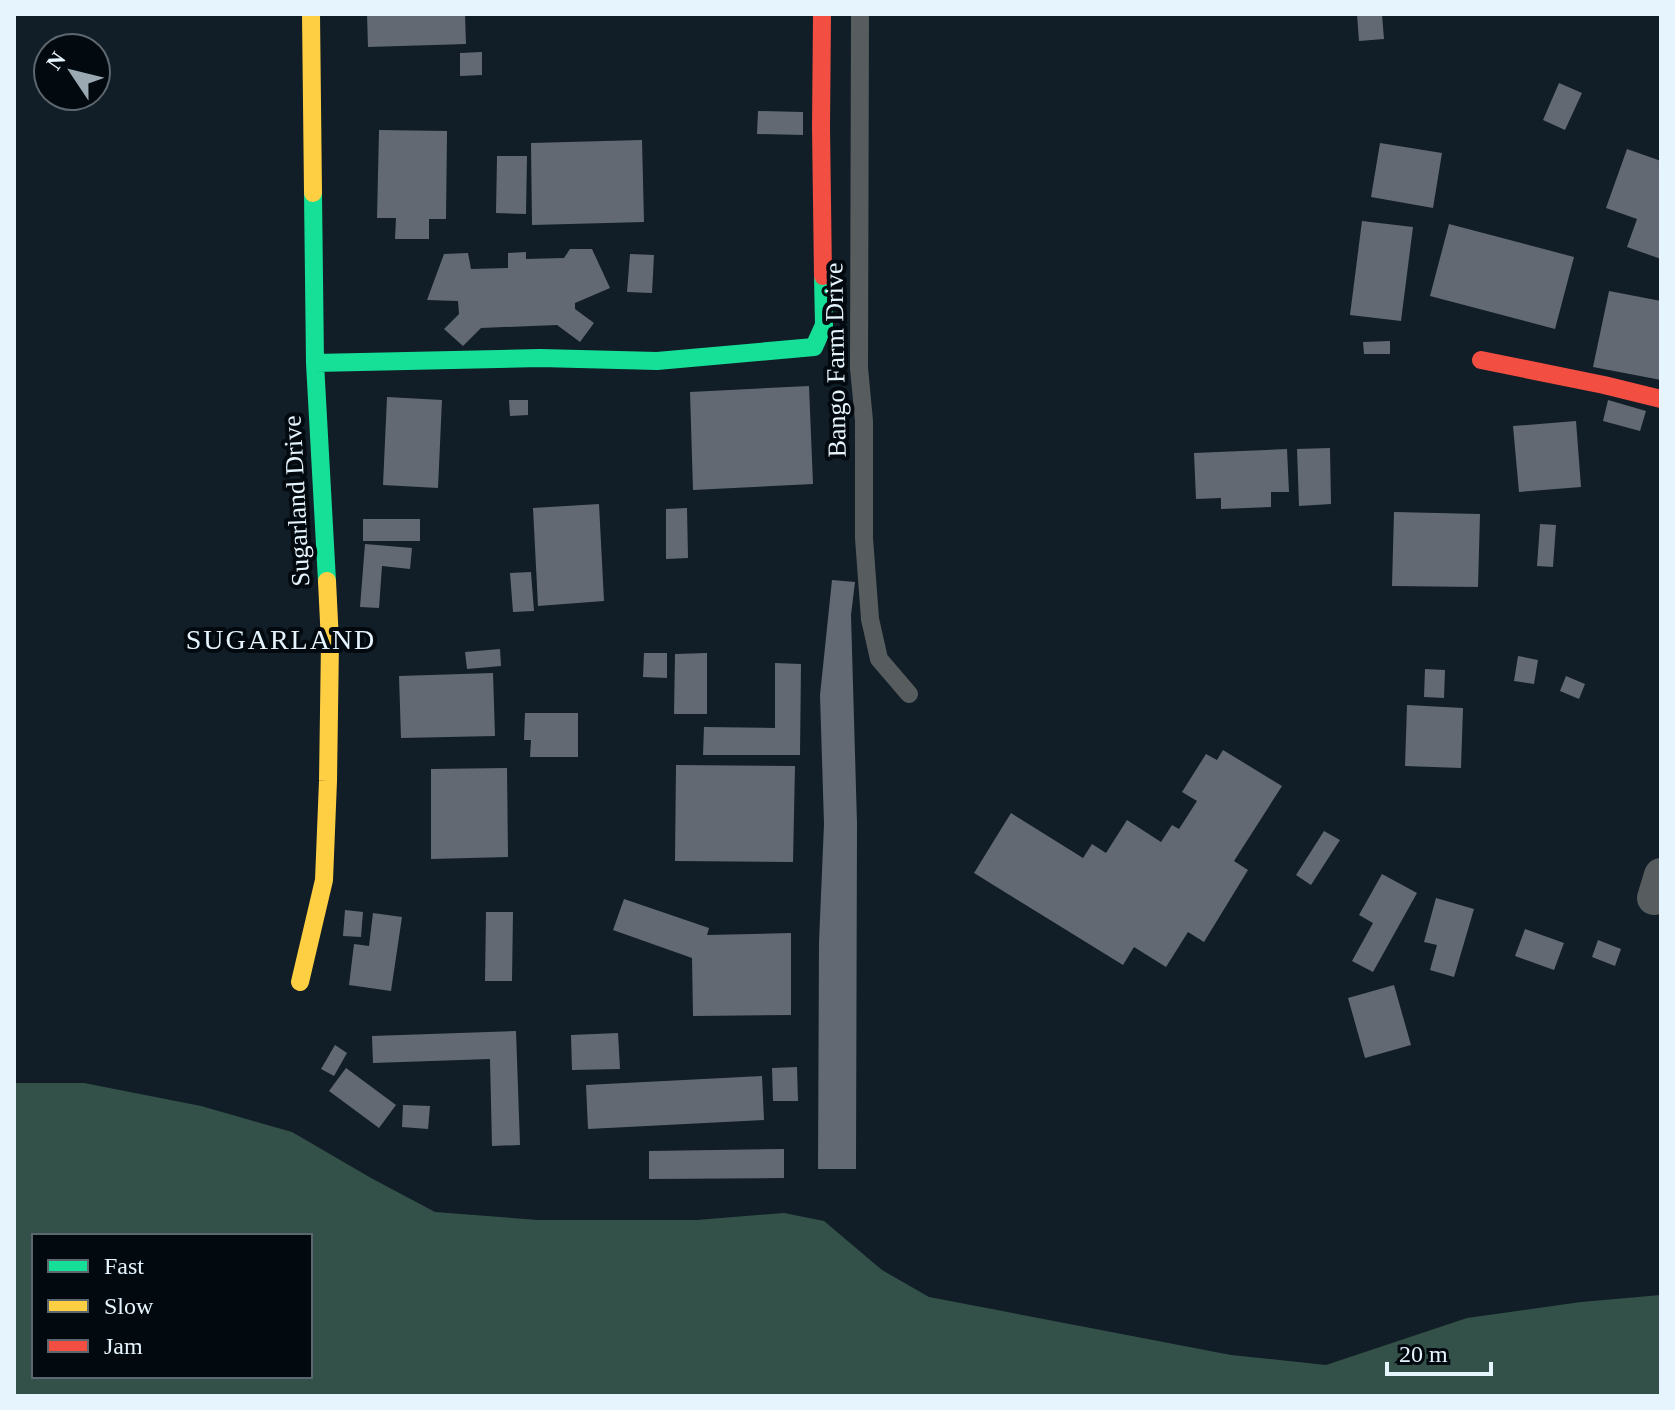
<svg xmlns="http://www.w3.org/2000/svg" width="1675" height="1410" viewBox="0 0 1675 1410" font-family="'Times New Roman',serif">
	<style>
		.water { fill: #345149; fill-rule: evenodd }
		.building { fill: #626972 }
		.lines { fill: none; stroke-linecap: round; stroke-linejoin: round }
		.lane { stroke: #575d5e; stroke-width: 18 }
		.street { stroke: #575d5e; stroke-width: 34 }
		.fast { stroke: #16e098; stroke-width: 18 }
		.slow { stroke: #ffcf43; stroke-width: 18 }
		.jam { stroke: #f24e42; stroke-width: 18 }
		.labels { text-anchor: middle; stroke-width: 8; stroke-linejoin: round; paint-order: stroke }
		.street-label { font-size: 26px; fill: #e6f4fe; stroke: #02090f }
		.neighbourhood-label { font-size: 28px; letter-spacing: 2px; fill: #e6f4fe; stroke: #02090f }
	</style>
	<rect width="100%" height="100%" fill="#111e27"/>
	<!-- water -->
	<path class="water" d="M14 1083H84L201 1106 292 1132 371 1178 435 1212 538 1220H697L784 1213 824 1221 882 1270 929 1297 1231 1355 1326 1365 1467 1318 1581 1302 1661 1295V1396H14ZM34 1236H310V1376H34Z"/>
	<!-- building -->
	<path class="building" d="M367 14H465L466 44 368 47Z
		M1357 14H1382L1384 39 1359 41Z
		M482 52V75L460 76V53Z
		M1559 83 1582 93 1565 130 1543 120Z
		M758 111 803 112V135L757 134Z
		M379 130 447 131 446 219H429V239H395L396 218H377Z
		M642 140 644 222 532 225 531 143Z
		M1380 143 1442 153 1433 208 1371 197Z
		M1627 149 1661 161V259L1627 247 1637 219 1606 208Z
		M497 156H527L526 214 496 213Z
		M1362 221 1413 227 1401 321 1350 315Z
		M1449 224 1574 257 1555 329 1430 296Z
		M570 249H592L610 288 575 303V309L594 323 580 342 557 325 481 328 463 346 444 329 459 314 458 301 427 300 444 254 468 253 471 269 508 268V253L526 252V259L564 258Z
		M630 254 654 255 652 293 627 292Z
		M1609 291 1661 301V380L1593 367Z
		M1390 341V354H1364L1363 342Z
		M809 386 813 484 693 490 690 392Z
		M387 397 442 400 438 488 383 485Z
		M509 400H528V415L510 416Z
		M1608 400 1646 411 1640 431 1603 421Z
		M1576 421 1581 487 1519 492 1513 426Z
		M1330 448 1331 504 1299 506 1297 449Z
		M1287 449 1289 492H1271V507L1221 509V498L1196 499 1194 453Z
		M599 504 604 601 538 606 533 508Z
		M687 508 688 558 666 559V509Z
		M1394 512 1480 514 1478 587 1392 586Z
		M363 519H420V541H363Z
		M1540 524 1556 525 1553 567 1537 566Z
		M365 544 412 548 410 569 382 566 379 608 360 607Z
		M531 572 534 611 513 612 510 573Z
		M832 580 855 582 851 615 857 823 856 1169H818L819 942 824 824 820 695Z
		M500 649 501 666 467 669 465 652Z
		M644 653H667V678L643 677Z
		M707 653V714H674L675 654Z
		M1518 656 1538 660 1534 684 1514 681Z
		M775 663 801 664 800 755H703L704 727 775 728Z
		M1425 669 1445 670 1444 698 1424 697Z
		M493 673 495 736 401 738 399 676Z
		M1566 676 1585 684 1579 699 1560 691Z
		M1407 705 1463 708 1461 768 1405 766Z
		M525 713H578V757H530L531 740H524Z
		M1223 750 1282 786 1234 861 1248 870 1204 942 1188 932 1166 967 1134 947 1123 965 974 873 1011 813 1083 858 1092 844 1106 853 1127 820 1161 842 1172 825 1179 829 1197 801 1182 792 1206 754 1217 760Z
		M676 765 795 766 793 862 675 861Z
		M507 768 508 857 431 859V769Z
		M1324 831 1340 840 1311 885 1296 875Z
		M1382 874 1417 893 1373 972 1352 961 1373 923 1359 915Z
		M1436 898 1474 909 1454 977 1430 970 1437 945 1424 942Z
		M624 899 709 928 707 935 791 933V1015L693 1016 692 958 613 930Z
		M345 910 363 912 361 937 343 936Z
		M486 912H513L512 981H485Z
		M373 913 402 917 391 991 349 985 354 944 369 946Z
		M1525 929 1564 943 1554 970 1515 956Z
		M1598 940 1621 949 1615 966 1592 957Z
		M1394 985 1411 1045 1365 1058 1348 998Z
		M516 1031 520 1145 492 1146 490 1059 373 1063 372 1036Z
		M618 1033 620 1069 572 1070 571 1035Z
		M335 1045 347 1053 334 1076 321 1069Z
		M797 1067 798 1101H773L772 1068Z
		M346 1068 396 1105 379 1128 329 1091Z
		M762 1076 764 1120 588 1129 586 1085Z
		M403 1105 430 1106 428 1129 402 1127Z
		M784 1149V1178L649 1179V1151Z"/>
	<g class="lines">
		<!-- lane -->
		<path class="lane" d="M860 14 859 368 864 421V538L870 619 879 659 909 694"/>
		<!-- street -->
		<path class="street" d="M1654 898 1661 875"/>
		<!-- fast -->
		<path class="fast" d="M313 193 315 363 327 581
			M315 363 540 358 657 361 814 347 824 325 823 276"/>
		<!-- slow -->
		<path class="slow" d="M311 14 313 193
			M300 982 324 880 328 781 330 642 327 581"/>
		<!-- jam -->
		<path class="jam" d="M822 14 821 127 823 276
			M1481 360 1604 385 1661 399"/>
	</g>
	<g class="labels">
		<!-- street labels -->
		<g class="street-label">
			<text transform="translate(835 360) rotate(-91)" y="9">Bango Farm Drive</text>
			<text transform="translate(296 501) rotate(-93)" y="9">Sugarland Drive</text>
		</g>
		<!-- neighbourhood labels -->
		<g class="neighbourhood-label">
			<text x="281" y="649">SUGARLAND</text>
		</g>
	</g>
	<!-- border -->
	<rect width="1675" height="1410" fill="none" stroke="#e6f4fe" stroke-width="32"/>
	<!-- legend -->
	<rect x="32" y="1234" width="280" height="144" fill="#02090f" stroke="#5d676f" stroke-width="2"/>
	<rect x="48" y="1260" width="40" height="12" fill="#16e098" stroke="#5d676f" stroke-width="2"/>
	<text x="104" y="1274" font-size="24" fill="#e6f4fe">Fast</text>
	<rect x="48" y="1300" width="40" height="12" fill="#ffcf43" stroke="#5d676f" stroke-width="2"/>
	<text x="104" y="1314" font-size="24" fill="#e6f4fe">Slow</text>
	<rect x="48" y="1340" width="40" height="12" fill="#f24e42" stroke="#5d676f" stroke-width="2"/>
	<text x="104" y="1354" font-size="24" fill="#e6f4fe">Jam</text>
	<!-- north arrow -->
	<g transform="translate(72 72) rotate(305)"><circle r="38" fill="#02090f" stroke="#5d676f" stroke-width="2"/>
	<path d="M0-6L14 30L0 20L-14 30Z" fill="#9ba9b3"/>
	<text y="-12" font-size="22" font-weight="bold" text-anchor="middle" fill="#e6f4fe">N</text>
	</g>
	<!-- scale -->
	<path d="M1387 1362v12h104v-12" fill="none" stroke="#e6f4fe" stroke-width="4"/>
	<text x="1399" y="1362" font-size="24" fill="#e6f4fe" stroke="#02090f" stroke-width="6" paint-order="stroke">20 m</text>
</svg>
